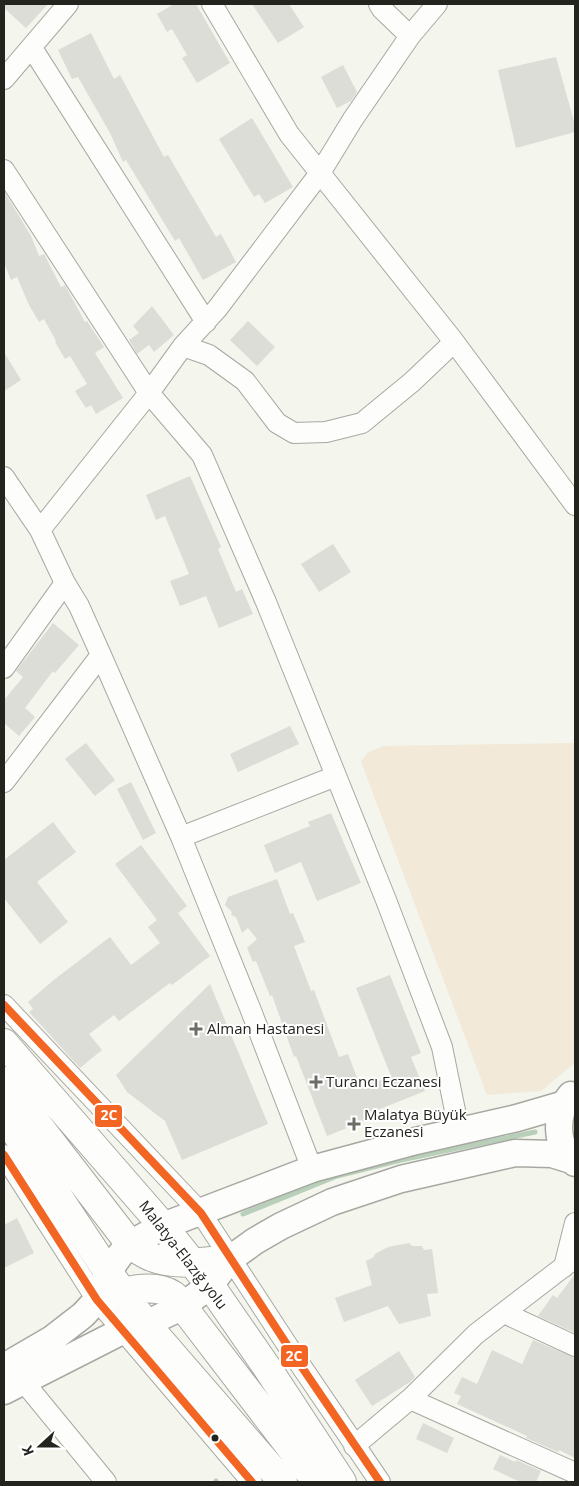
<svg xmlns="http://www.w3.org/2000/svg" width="579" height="1486" viewBox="0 0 579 1486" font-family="'Open Sans',sans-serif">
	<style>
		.green { fill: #f2e9d8 }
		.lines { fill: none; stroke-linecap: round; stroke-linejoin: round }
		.stream { stroke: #b8cfba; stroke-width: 5 }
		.building { fill: #dbddd6 }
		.minor-casing { stroke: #a7a8a1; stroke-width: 22 }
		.major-casing { stroke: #a7a8a1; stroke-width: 29 }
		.highway-casing { stroke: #a7a8a1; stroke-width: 30 }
		.minor { stroke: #fdfefc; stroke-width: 20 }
		.major { stroke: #fdfefc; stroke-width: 26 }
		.highway { stroke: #fdfefc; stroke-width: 28 }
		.bus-1-casing { stroke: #fff; stroke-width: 11 }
		.bus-1 { stroke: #f26522; stroke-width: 8 }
		.poi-dot { fill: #6c6d65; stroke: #fff; stroke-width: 2 }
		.bus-dot { fill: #23241d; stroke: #fff; stroke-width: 2 }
		.labels { text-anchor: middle; stroke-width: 4; stroke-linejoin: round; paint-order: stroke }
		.poi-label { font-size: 15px; fill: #23241d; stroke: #fff; text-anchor: start }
		.street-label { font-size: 15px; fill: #23241d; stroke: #fff }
		.line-badge { stroke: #fff; stroke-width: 2 }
		.badge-label { font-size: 14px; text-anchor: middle; font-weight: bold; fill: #fff }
	</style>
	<rect width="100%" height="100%" fill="#f4f5ec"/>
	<!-- green -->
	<path class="green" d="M575 743V1063L541 1091 487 1095 361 762 367 753 383 746Z"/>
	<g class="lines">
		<!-- stream -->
		<path class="stream" d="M243 1214 337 1176 401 1160 535 1132
			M216 1482V1481"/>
	</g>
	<!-- building -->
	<path class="building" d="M4 4H48L26 28 4 8Z
		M174 4H196L230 63 197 83 182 58 187 55 172 29 167 32 157 14Z
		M252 4H289L304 27 278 43Z
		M91 33 114 79 120 75 164 157 168 155 216 237 221 234 236 262 203 280 179 238 175 241 126 160 123 162 110 133 78 77 72 79 58 50Z
		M556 57 575 125V132L516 148 498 70Z
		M343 65 357 92 351 101 337 108 321 77Z
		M252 118 293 187 265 203 259 194 254 197 219 139Z
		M4 191 31 236 39 256 44 254 61 287 65 285 85 322 87 321 104 347 95 353 123 398 96 414 91 405 86 408 75 391 87 384 70 356 65 359 55 342 56 341 44 319 39 322 29 305 17 277 11 280 4 263Z
		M152 306 174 335 154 352 149 345 137 354 129 340 139 333 133 326Z
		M248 321 275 347 257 366 230 340Z
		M4 352 21 380 4 391Z
		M190 476 221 547 218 549 236 592 242 589 253 614 219 628 206 596 180 606 170 581 189 574 165 516 156 520 146 495Z
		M333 544 351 572 319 592 301 564Z
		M53 623 79 645 55 673 53 671 25 708 35 717 19 736 4 723V700L23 677 16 671Z
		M290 726 299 744 238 772 230 754Z
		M86 743 115 780 95 796 65 759Z
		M131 782 156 833 143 840 117 789Z
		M331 813 361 883 317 901 301 862 275 873 264 845 310 826 308 822Z
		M53 822 76 852 37 882 68 922 40 944 4 898V860Z
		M141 845 187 906 178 913 210 956 172 985 170 983 119 1021 114 1015 89 1034 102 1050 80 1068 29 1012 33 1009 28 1002 55 979 110 937 131 965 160 943 148 927 157 920 115 864Z
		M277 879 290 914 293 913 305 942 294 946 311 991 314 990 339 1057 348 1054 361 1088 391 1076 356 988 390 975 421 1053 411 1057 425 1091 370 1113 372 1118 327 1136 296 1056 294 1057 272 995 270 996 256 961 253 962 247 948 257 939 248 928 242 933 236 917 231 915 232 912 225 905 228 897Z
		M210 984 268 1124 182 1160 165 1121 127 1092 116 1075Z
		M17 1218 34 1253 4 1268V1225Z
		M409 1243 412 1246H422L424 1250 432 1249 438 1293 427 1294 431 1316 399 1324 388 1306 344 1322 335 1298 372 1285 366 1261 374 1257 375 1254 388 1247Z
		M575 1274V1333L538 1316 553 1295 557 1298Z
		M533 1340 575 1358V1458L559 1450 558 1452 526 1438 527 1436 457 1404 461 1396 454 1393 462 1377 477 1384 492 1350 522 1364Z
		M399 1351 415 1377 410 1382 372 1406 355 1380Z
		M423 1423 454 1438 447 1453 416 1439Z
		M500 1455 515 1462 516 1460 541 1471 536 1482H520L493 1469Z"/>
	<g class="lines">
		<!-- minor casing -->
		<g class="minor-casing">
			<path id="minor" d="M212 4 289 134 452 339 575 505
				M379 4 382 9 410 36
				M32 48 206 322
				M4 79 68 4
				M4 170 149 393 202 455 266 602 386 900 442 1047 459 1130
				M183 346 209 355 245 381 277 423 294 433 326 432 362 423 412 382 454 342
				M4 477 40 530 65 583 79 606 101 655 181 837 250 1008 312 1169
				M40 530 149 393 183 346 217 309 320 173 353 119 410 36 437 4
				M4 668 65 583
				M4 782 101 655
				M181 837 336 776
				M4 1005 201 1213 297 1360 380 1482
				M4 1155 97 1300 252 1482
				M564 1267 575 1223
				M504 1313 575 1346
				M15 1369 23 1381 106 1482
				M410 1399 575 1473
				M354 1446 410 1399 476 1334 575 1258"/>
		</g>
		<!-- major casing -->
		<g class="major-casing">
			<path id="major" d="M571 1095C554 1115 555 1146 575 1163
				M4 1367 52 1339 83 1315 97 1300 108 1272 120 1255 130 1244 163 1226 312 1169 416 1141 517 1118 565 1104
				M4 1391 124 1330 146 1324 173 1311 188 1302 210 1285 230 1259 255 1241 281 1226 332 1202 401 1179 515 1153 552 1154 571 1160"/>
		</g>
		<!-- highway casing -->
		<g class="highway-casing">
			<path id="highway" d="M4 1043 163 1226 210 1285 268 1369 342 1482
				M4 1081 130 1244C135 1248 141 1252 147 1255 170 1267 205 1262 230 1259
				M4 1115 108 1272 146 1324 283 1482
				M97 1300C118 1293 152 1281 173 1295 180 1300 185 1310 190 1316L317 1482"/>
		</g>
		<!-- minor -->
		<use href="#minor" class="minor"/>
		<!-- major -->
		<use href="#major" class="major"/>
		<!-- highway -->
		<use href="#highway" class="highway"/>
		<!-- bus-1 casing -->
		<g class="bus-1-casing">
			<path id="bus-1" d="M4 1005 201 1213 297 1360 380 1482
				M4 1155 97 1300 252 1482"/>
		</g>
		<!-- bus-1 -->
		<use href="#bus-1" class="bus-1"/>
	</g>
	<!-- markers -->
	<g class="poi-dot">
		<path d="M193.5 1021.5h5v5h5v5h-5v5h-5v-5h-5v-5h5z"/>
		<path d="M313.5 1074.5h5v5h5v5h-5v5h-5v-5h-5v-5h5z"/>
		<path d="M351.5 1116.5h5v5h5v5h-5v5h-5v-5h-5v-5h5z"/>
	</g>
	<circle class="bus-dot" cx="215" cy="1438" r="4.5"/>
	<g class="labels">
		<!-- poi labels -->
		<g class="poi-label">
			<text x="207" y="1034">Alman Hastanesi</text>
			<text x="326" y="1087">Turancı Eczanesi</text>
			<text x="364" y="1120">Malatya Büyük<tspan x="364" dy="17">Eczanesi</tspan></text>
		</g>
		<!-- street labels -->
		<g class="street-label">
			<text transform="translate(183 1255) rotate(52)" y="5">Malatya-Elazığ yolu</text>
		</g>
	</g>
	<g class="line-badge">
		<rect x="94" y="1104" width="29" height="24" rx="5" fill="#f26522"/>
		<rect x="280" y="1344" width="29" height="24" rx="5" fill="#f26522"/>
	</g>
	<g class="badge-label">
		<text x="109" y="1120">2C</text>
		<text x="294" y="1361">2C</text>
	</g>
	<!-- border -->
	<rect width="579" height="1486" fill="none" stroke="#23241d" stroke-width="10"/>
	<!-- north arrow -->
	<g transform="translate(40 1446) rotate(249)" stroke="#ffffff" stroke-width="4" paint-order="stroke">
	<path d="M0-4L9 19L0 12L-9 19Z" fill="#23241d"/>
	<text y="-8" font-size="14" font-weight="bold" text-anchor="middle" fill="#23241d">K</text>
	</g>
</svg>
